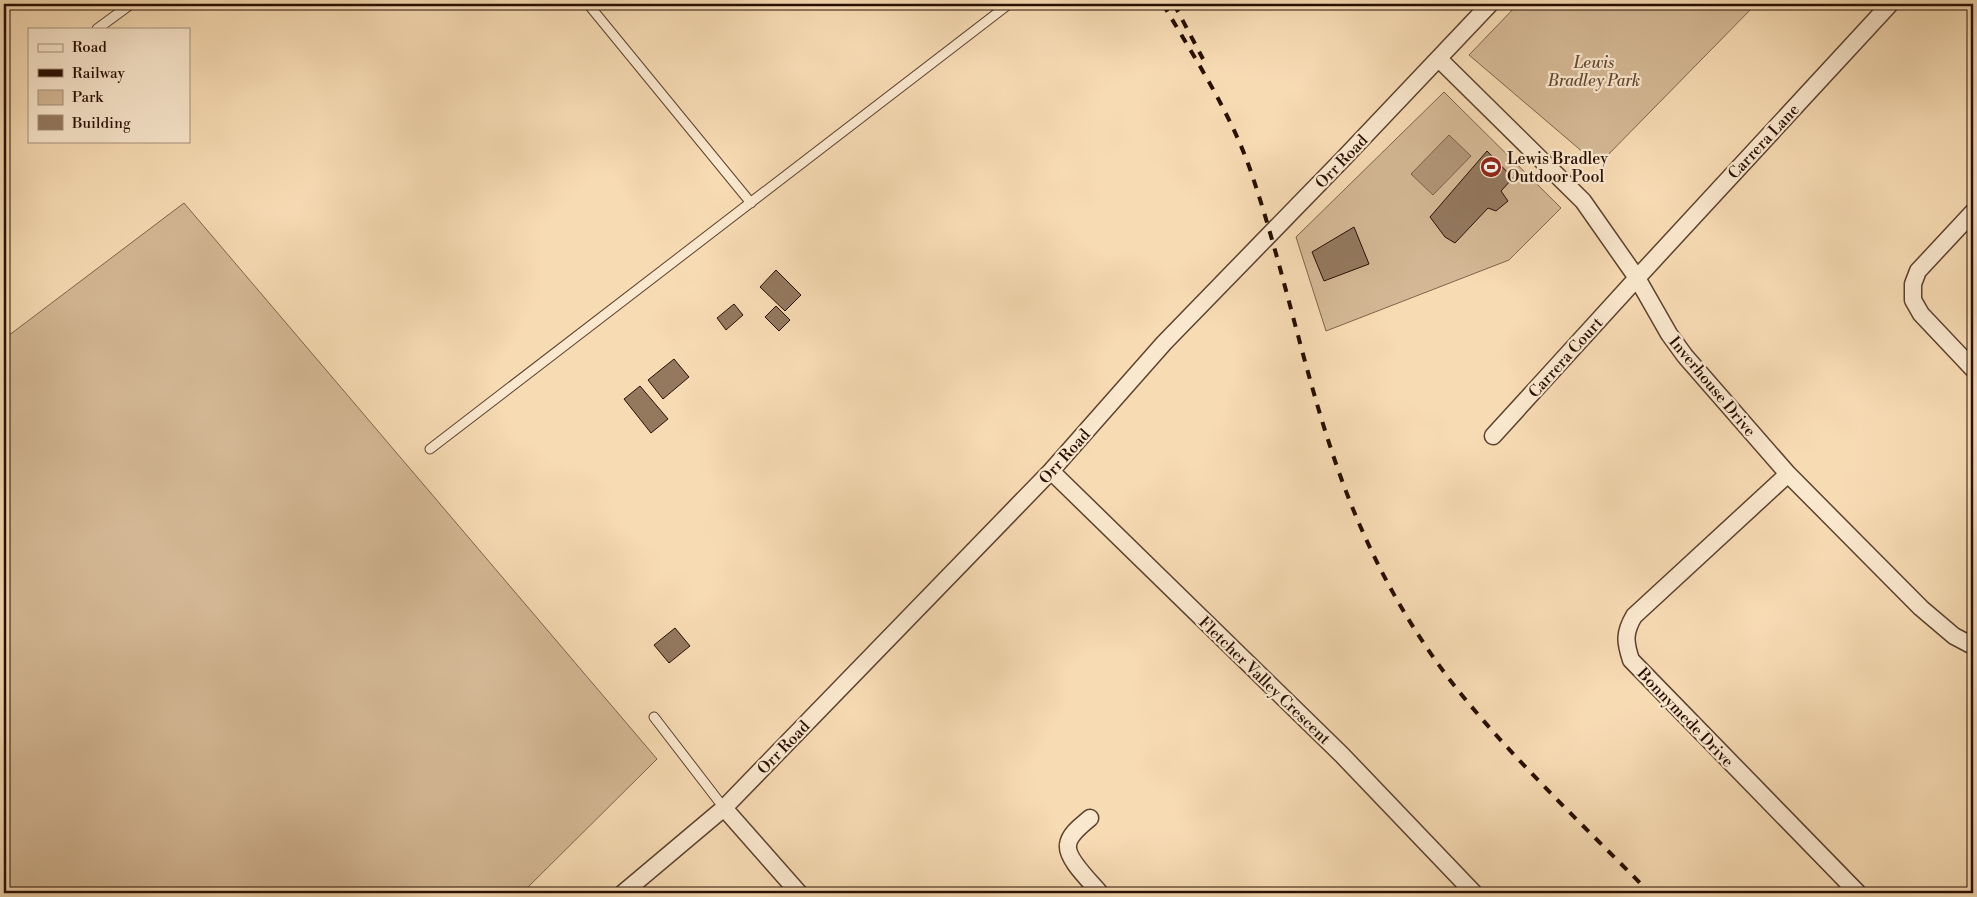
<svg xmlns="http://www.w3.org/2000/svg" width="1977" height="897" viewBox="0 0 1977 897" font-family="'Libre Bodoni',serif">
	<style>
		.green { fill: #d4b895; stroke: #7e644c }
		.water { fill: #b19677; stroke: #7a6049 }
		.building { fill: #94795f; stroke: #280f03 }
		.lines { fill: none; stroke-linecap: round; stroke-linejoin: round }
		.service-casing { stroke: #5c422f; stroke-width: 11 }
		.minor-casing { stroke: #5c422f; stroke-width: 19 }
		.service { stroke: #fae8ce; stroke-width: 9 }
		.minor { stroke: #fae8ce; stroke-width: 16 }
		.rail { stroke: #280f03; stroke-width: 4; stroke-dasharray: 9 9; stroke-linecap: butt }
		.labels { text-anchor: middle; stroke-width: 4.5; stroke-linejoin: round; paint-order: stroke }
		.park-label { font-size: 16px; font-style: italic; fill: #644a36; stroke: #fae8ce }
		.street-label { font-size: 16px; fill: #280f03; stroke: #fae8ce }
		.poi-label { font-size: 16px; fill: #280f03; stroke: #fae8ce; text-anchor: start }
	</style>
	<rect width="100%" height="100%" fill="#f7dbb3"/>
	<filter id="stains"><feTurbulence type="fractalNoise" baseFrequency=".004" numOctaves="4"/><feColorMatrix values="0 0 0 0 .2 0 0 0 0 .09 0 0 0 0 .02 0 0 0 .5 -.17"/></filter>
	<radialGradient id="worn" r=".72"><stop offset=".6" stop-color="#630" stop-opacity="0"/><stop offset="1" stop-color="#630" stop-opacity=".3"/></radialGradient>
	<!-- green -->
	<path class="green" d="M1518 4H1756L1598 165 1469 55Z
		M1444 92 1561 208 1509 260 1326 331 1296 237Z
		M184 203 657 759 522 893H4V339Z"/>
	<!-- water -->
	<path class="water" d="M1449 135 1471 156 1433 195 1411 174Z"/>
	<!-- building -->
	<path class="building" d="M1487 151 1513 178 1501 191 1508 201 1496 211 1488 208 1455 243 1445 237 1430 217Z
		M1354 227 1369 264 1324 281 1312 252Z
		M776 270 801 295 785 311 760 287Z
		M734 304 743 315 726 330 717 318Z
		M776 306 790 320 779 331 765 317Z
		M674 359 689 377 663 399 648 380Z
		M640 386 668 419 651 433 624 399Z
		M675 628 690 646 669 663 654 645Z"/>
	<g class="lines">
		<!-- service casing -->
		<g class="service-casing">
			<path id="service" d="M588 4 751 203
				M97 29 131 4
				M430 449 1009 4
				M654 717 724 808"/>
		</g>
		<!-- minor casing -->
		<g class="minor-casing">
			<path id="minor" d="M1439 59 1583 201 1637 278 1669 334 1685 356 1788 474 1921 608 1954 636 1973 646
				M1973 212 1918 271 1913 284V300L1921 314 1973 369
				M1493 436 1637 278 1890 4
				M1051 471 1342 755 1474 893
				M1788 474 1634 616C1624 633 1625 642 1631 660L1858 893
				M724 808 799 893
				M1090 818C1082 825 1069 834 1068 845 1066 859 1091 882 1100 893
				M623 893 724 808 1051 471 1164 343 1343 159 1490 4"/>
		</g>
		<!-- service -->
		<use href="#service" class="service"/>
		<!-- minor -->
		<use href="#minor" class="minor"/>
		<!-- rail -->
		<path class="rail" d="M1163 4C1194 57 1229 110 1250 169 1292 291 1312 422 1366 539 1391 594 1423 647 1461 694 1518 764 1586 828 1650 893
			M1174 4 1203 59"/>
	</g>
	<!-- icons -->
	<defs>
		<g id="stadium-disc" transform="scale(1.125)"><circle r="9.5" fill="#8f2418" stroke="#fae8ce"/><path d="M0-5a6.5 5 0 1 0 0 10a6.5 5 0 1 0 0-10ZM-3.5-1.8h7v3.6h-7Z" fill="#fff"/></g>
	</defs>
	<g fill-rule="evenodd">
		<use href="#stadium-disc" x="1491" y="167"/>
	</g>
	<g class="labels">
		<!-- park labels -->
		<g class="park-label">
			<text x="1594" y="68">Lewis<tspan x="1594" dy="18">Bradley Park</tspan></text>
		</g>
		<!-- street labels -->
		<g class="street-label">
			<text transform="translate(1763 141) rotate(-47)" y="6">Carrera Lane</text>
			<text transform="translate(1341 161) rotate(-46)" y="6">Orr Road</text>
			<text transform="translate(1565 357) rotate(-48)" y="6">Carrera Court</text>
			<text transform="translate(1713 386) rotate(50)" y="6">Inverhouse Drive</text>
			<text transform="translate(1064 456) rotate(-48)" y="6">Orr Road</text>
			<text transform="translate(1265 680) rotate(44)" y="6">Fletcher Valley Crescent</text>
			<text transform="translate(1686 717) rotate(46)" y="6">Bonnymede Drive</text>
			<text transform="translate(783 747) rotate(-46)" y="6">Orr Road</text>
		</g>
		<!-- poi labels -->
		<g class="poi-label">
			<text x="1507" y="164">Lewis Bradley<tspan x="1507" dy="18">Outdoor Pool</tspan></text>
		</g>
	</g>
	<!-- margin -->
	<rect width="1977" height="897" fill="none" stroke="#f7dbb3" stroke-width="20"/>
	<rect x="5" y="5" width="1967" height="887" fill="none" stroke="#280f03" stroke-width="2.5"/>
	<rect x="10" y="10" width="1957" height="877" fill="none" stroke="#280f03"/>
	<!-- legend -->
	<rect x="28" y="28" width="162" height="115" fill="#fae8ce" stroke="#a6917d"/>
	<rect x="38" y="44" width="25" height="8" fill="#fae8ce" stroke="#a6917d"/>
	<text x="72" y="52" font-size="15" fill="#280f03">Road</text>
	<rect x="38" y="69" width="25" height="8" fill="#280f03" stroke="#a6917d"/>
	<text x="72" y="78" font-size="15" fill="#280f03">Railway</text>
	<rect x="38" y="90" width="25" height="15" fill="#d4b895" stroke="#a6917d"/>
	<text x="72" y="102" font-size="15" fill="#280f03">Park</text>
	<rect x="38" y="115" width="25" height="15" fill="#94795f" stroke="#a6917d"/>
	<text x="72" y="128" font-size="15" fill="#280f03">Building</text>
	<rect width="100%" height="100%" filter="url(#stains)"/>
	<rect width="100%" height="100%" fill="url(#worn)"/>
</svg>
